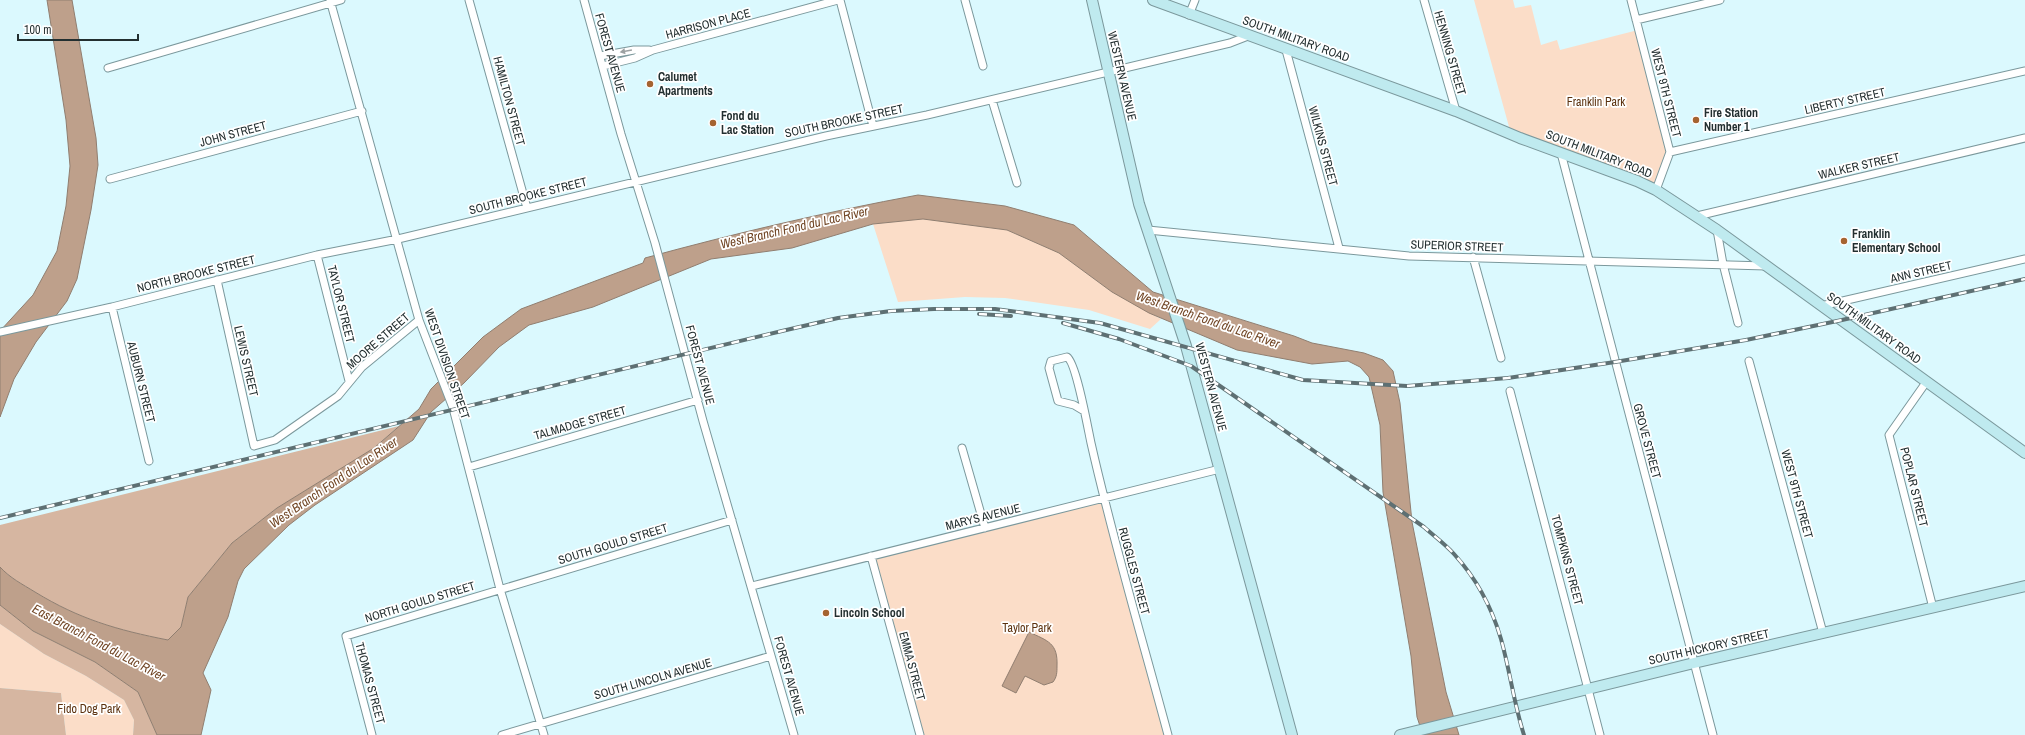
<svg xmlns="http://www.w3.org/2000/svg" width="2025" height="735" viewBox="0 0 2025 735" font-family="'Archivo Narrow',sans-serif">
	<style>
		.green { fill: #fbddc8 }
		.forest { fill: #d6b6a1 }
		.water { fill: #bea08b; stroke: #907e70 }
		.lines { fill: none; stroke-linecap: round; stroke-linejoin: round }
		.street-casing { stroke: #7b989c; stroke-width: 9 }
		.secondary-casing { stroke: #7b989c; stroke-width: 12 }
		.street { stroke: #fff; stroke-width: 7 }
		.secondary { stroke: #bfeaef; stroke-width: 10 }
		.rail-casing { stroke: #5e7073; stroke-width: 4 }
		.rail { stroke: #fff; stroke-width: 2.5; stroke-dasharray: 8; stroke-linecap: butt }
		.oneway { fill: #9ca1a2 }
		.poi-dot { fill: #a56330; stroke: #fff; stroke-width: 1.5 }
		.labels { text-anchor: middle; stroke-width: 3.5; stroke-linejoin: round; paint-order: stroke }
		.street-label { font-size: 12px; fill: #232f30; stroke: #fff }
		.poi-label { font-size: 12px; font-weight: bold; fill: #232f30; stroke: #fff; text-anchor: start }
		.park-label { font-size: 12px; fill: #5b310e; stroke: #fff }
		.water-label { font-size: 13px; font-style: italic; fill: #714625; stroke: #fff }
	</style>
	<rect width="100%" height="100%" fill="#dbf9fe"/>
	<!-- green -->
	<path class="green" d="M1474 0H1513L1515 8 1531 5 1541 45 1557 40 1560 50 1638 30 1670 152 1656 190 1511 134Z
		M923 219 1007 230 1059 253 1112 292 1161 319 1150 329 1089 310 1005 298 965 297 898 302 873 224Z
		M1103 499 1168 735H920L871 556Z
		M0 624 44 654 86 676 124 700 134 720 133 735H66L61 693 0 688Z"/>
	<!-- forest -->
	<path class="forest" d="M399 426 374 448 277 508 232 543 188 597 181 627 168 640C117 630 79 619 35 592 22 584 10 578 0 567V525Z
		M0 605 33 631 95 662 138 692 157 735H133L134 720 124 700 86 676 44 654 0 624Z
		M0 688 61 693 66 735H0Z"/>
	<!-- water -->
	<path class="water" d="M47 0H72L96 138 98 165 91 210 77 279 67 301 36 342 14 379 0 417V331L33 295 57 251 66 206 70 166 66 120Z
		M918 195 1005 206 1074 225 1153 292 1294 336 1312 343 1364 353 1383 360 1393 371 1400 403 1412 522 1446 692 1459 735H1423L1417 717 1411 656 1383 492 1380 425 1369 377 1360 367 1348 361 1312 364 1237 350 1149 313 1112 292 1059 253 1007 230 923 219 873 224 792 248 711 259 593 307 529 325 499 347 464 383 431 412 413 440 315 505 289 525 244 569 238 581 228 617 203 673 211 690 201 735H157L138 692 95 662 33 631 0 605V567C10 578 22 584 35 592 79 619 117 630 168 640L181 627 188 597 232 543 277 508 374 448 419 409 431 389 483 337 521 309 643 263 645 258C736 233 826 212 918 195Z
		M1029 632C1048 641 1058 643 1057 666 1057 672 1057 677 1053 682L1044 685 1025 676 1016 693 1002 686Z"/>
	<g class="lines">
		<!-- street casing -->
		<g class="street-casing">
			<path id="street" d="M330 0 419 320 453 408 500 589 544 735
				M469 0 527 208
				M584 0 621 134 655 243 703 421 794 735
				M840 0 873 126
				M965 0 983 66
				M1424 0 1456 111
				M1631 0 1670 152 1656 190
				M1189 15 1195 0
				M1636 20 1720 0
				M1286 50 1339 248
				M600 56 634 50H649
				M603 66 635 58 653 50 838 0
				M108 68 341 0
				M992 100 1017 183
				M1670 152 2025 71
				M1561 153 1713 735
				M110 179 362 111
				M1697 216 2025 138
				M1148 230 1409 256 1766 266
				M1717 230 1723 264 1738 323
				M317 255 349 381
				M1473 257 1501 358
				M217 280 254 446 275 440 338 396 362 367 419 320
				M1821 306 2025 259
				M112 307 149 461
				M0 332 112 307 317 255 398 239 826 136 927 115 1230 43 1248 36
				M1749 361 1823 633
				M1927 381 1889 435 1933 608
				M1510 391 1600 735
				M1084 411 1074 405 1058 401 1049 368 1051 361 1067 357C1076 362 1088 429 1091 443 1113 541 1142 638 1168 735
				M962 448 985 528
				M469 467 698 400
				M871 556 920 735
				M752 586 1220 469
				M372 735 346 636 732 520
				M502 735 771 656"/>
		</g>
		<!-- secondary casing -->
		<g class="secondary-casing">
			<path id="secondary" d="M1092 0 1139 204 1186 346 1292 735
				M1153 0 1456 111 1520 138 1637 181 1656 190 1717 230 2025 453
				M1400 735 1694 663 2025 586"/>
		</g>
		<!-- street -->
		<use href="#street" class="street"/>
		<!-- secondary -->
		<use href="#secondary" class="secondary"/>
		<!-- rail casing -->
		<g class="rail-casing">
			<path id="rail" d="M979 314 1011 316
				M1063 323 1119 339 1191 366 1424 527C1434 536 1445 544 1454 554 1476 578 1492 608 1501 639 1510 671 1514 704 1524 735
				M0 518 782 331 838 318 891 311 934 309H995L1100 323 1303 380 1407 386 1508 378 1615 362 1746 340 1842 320 2025 279"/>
		</g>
		<!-- rail -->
		<use href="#rail" class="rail"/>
	</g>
	<!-- one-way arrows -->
	<defs><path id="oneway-solid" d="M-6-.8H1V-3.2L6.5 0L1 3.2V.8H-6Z"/></defs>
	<use class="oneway" href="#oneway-solid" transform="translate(626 51) rotate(170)"/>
	<!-- markers -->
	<g class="poi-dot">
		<circle cx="650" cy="84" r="4"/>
		<circle cx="1696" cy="120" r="4"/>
		<circle cx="713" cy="123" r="4"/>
		<circle cx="1844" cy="241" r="4"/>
		<circle cx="826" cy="613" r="4"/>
	</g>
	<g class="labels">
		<!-- street labels -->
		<g class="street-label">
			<text transform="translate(708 24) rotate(-15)" y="4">HARRISON PLACE</text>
			<text transform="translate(1296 39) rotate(20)" y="4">SOUTH MILITARY ROAD</text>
			<text transform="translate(610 53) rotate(74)" y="4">FOREST AVENUE</text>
			<text transform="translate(1450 53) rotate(74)" y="4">HENNING STREET</text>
			<text transform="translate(1122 76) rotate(77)" y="4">WESTERN AVENUE</text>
			<text transform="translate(1666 93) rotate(76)" y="4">WEST 9TH STREET</text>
			<text transform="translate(509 101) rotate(75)" y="4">HAMILTON STREET</text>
			<text transform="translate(1845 101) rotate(-13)" y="4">LIBERTY STREET</text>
			<text transform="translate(844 121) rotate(-12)" y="4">SOUTH BROOKE STREET</text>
			<text transform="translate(233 134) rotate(-15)" y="4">JOHN STREET</text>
			<text transform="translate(1323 146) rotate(75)" y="4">WILKINS STREET</text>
			<text transform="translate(1599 154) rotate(21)" y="4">SOUTH MILITARY ROAD</text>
			<text transform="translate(1859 166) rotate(-13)" y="4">WALKER STREET</text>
			<text transform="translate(528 196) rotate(-14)" y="4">SOUTH BROOKE STREET</text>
			<text transform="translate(1457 246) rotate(2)" y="4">SUPERIOR STREET</text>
			<text transform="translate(1921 272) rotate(-13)" y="4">ANN STREET</text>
			<text transform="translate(196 274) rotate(-14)" y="4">NORTH BROOKE STREET</text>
			<text transform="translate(341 304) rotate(76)" y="4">TAYLOR STREET</text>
			<text transform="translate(1874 328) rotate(36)" y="4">SOUTH MILITARY ROAD</text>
			<text transform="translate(378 341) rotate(-41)" y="4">MOORE STREET</text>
			<text transform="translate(246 361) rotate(77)" y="4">LEWIS STREET</text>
			<text transform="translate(447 364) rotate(71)" y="4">WEST DIVISION STREET</text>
			<text transform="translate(700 365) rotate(75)" y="4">FOREST AVENUE</text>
			<text transform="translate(141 382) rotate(76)" y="4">AUBURN STREET</text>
			<text transform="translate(1211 387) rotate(75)" y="4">WESTERN AVENUE</text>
			<text transform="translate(580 423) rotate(-16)" y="4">TALMADGE STREET</text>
			<text transform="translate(1647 441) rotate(75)" y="4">GROVE STREET</text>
			<text transform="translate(1914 487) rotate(76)" y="4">POPLAR STREET</text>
			<text transform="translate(1797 494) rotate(75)" y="4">WEST 9TH STREET</text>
			<text transform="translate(983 517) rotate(-14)" y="4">MARYS AVENUE</text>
			<text transform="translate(613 544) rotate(-17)" y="4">SOUTH GOULD STREET</text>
			<text transform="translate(1567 560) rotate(75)" y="4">TOMPKINS STREET</text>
			<text transform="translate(1134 571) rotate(75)" y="4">RUGGLES STREET</text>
			<text transform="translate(420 602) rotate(-17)" y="4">NORTH GOULD STREET</text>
			<text transform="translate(1709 647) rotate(-13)" y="4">SOUTH HICKORY STREET</text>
			<text transform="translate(912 666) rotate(75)" y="4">EMMA STREET</text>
			<text transform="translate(789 676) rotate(74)" y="4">FOREST AVENUE</text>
			<text transform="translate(653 679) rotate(-16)" y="4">SOUTH LINCOLN AVENUE</text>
			<text transform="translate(370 683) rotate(75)" y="4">THOMAS STREET</text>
		</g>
		<!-- poi labels -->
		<g class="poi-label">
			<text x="658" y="81">Calumet<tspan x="658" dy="14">Apartments</tspan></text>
			<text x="1704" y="117">Fire Station<tspan x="1704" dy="14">Number 1</tspan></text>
			<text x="721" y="120">Fond du<tspan x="721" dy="14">Lac Station</tspan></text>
			<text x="1852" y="238">Franklin<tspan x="1852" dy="14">Elementary School</tspan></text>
			<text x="834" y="617">Lincoln School</text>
		</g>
		<!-- park labels -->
		<g class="park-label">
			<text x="1596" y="106">Franklin Park</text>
			<text x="1027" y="632">Taylor Park</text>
			<text x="89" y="713">Fido Dog Park</text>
		</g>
		<!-- water labels -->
		<g class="water-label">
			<text transform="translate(794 227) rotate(-13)" y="5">West Branch Fond du Lac River</text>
			<text transform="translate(1208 319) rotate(19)" y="5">West Branch Fond du Lac River</text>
			<text transform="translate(333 482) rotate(-34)" y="5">West Branch Fond du Lac River</text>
			<text transform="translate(99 642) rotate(28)" y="5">East Branch Fond du Lac River</text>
		</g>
	</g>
	<!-- scale -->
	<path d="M18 34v6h120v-6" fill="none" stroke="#232f30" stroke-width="2"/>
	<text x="24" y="34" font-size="12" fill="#232f30" stroke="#ffffff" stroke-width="3" paint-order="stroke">100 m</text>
</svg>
